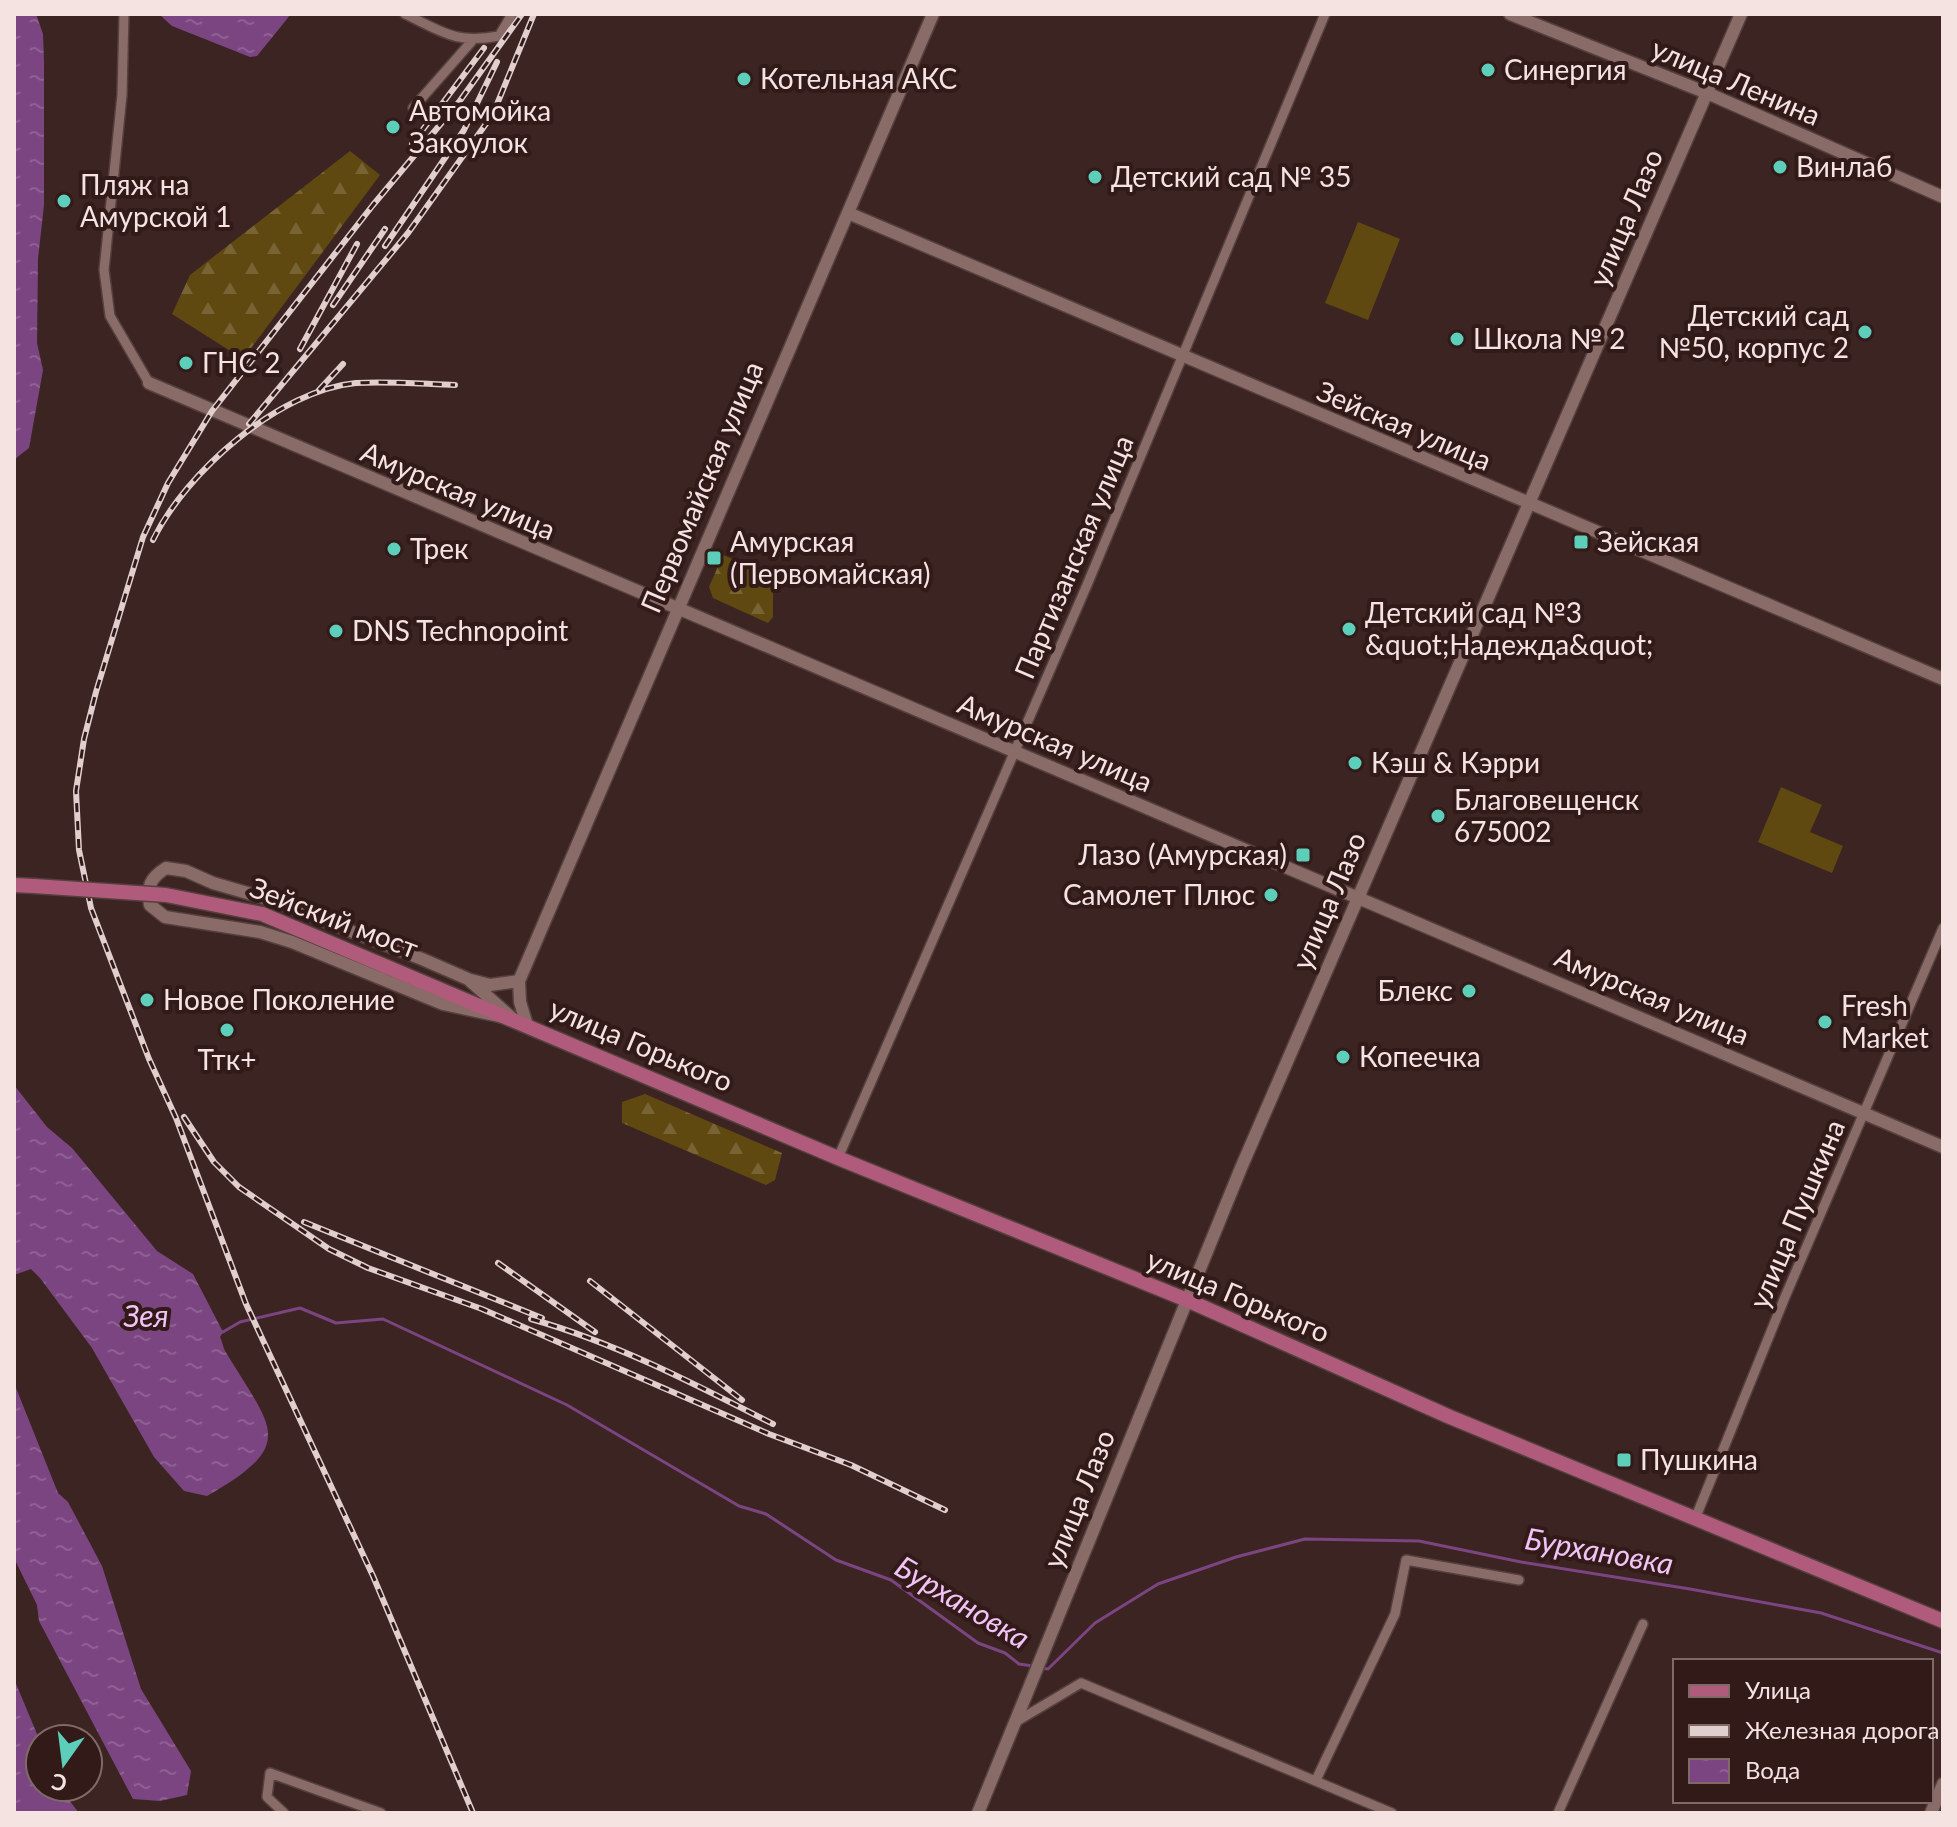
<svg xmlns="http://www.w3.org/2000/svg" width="1957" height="1827" viewBox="0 0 1957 1827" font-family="Lato,sans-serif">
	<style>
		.forest { fill: url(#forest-firs) }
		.pitch { fill: #5f4911 }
		.water { fill: url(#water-ripples) }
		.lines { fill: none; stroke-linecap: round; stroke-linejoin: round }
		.stream { stroke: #7b4581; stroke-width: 3 }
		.street-casing { stroke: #54403e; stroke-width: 12 }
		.secondary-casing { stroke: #54403e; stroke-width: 15 }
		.primary-casing { stroke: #54403e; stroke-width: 17 }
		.street { stroke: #896b68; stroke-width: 9 }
		.secondary { stroke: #896b68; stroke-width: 12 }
		.primary { stroke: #b05b7b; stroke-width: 14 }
		.rail-casing { stroke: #e1cfcd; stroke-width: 6 }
		.rail { stroke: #321a18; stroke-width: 3; stroke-dasharray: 9; stroke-linecap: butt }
		.primary-bridge-casing { stroke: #54403e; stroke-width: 17; stroke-linecap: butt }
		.primary-bridge { stroke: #b05b7b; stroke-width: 14 }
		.poi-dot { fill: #5dceb9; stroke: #321a18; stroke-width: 3 }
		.labels { text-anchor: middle; stroke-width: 8; stroke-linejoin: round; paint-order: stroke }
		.poi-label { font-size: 28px; fill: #f4e3e1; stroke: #321a18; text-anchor: start }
		.street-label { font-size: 28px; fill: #f4e3e1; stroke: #321a18 }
		.water-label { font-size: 30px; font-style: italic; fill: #f2c3f6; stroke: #321a18 }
	</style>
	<defs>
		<pattern id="forest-firs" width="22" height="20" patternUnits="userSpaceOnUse" patternTransform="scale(2)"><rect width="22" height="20" fill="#5f4911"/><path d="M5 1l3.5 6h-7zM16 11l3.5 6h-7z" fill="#776333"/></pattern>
		<pattern id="water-ripples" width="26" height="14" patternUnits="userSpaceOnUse" patternTransform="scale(2)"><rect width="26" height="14" fill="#7b4581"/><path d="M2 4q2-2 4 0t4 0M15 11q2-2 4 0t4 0" fill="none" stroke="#8e6093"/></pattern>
	</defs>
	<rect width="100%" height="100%" fill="#3c2422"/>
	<!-- forest -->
	<path class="forest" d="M350 151 380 175 243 359 172 314 190 275Z
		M723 555 784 580 773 592V617L768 623 713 598 709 587Z
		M645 1094 782 1153 775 1180 766 1185 622 1123V1102Z"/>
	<!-- pitch -->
	<path class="pitch" d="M1358 222 1400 239 1368 320 1325 303Z
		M1781 787 1822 805 1810 832 1843 846 1832 873 1758 842Z"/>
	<!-- water -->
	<path class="water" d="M14 14H36L43 34 44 61V205L38 259 37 343 43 370 29 448 16 458Z
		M159 14H291L257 56 250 57 172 26Z
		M14 1085 47 1127 72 1148 157 1251 193 1274 223 1332 220 1337C223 1343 223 1349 227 1354 271 1428 299 1444 207 1496L184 1491 154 1457 92 1348 40 1278 31 1269 14 1275Z
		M14 1383 58 1493 68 1502 102 1566 141 1689 191 1771 187 1795 160 1801 133 1799 39 1621 37 1605 14 1558Z
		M14 1679 40 1741V1787H59L79 1813H14Z"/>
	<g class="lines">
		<!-- stream -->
		<path class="stream" d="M220 1331 223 1332 240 1322 300 1308 336 1323 383 1319 567 1405 739 1506 766 1514 836 1560 891 1580 978 1643 1005 1653 1019 1664 1033 1666
			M1040 1668 1048 1669 1095 1623 1158 1584 1236 1557 1305 1539 1419 1541 1521 1562 1690 1589 1821 1613 1943 1653"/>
		<!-- street casing -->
		<g class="street-casing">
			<path id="street" d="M124 14 122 95 104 270 110 316 149 383
				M405 14C443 32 455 44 499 36L512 14
				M413 108 472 41
				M838 1158 1087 585 1325 14
				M1695 1519 1785 1297 1943 928
				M1014 1723 1081 1683 1392 1813
				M1316 1780 1395 1614 1406 1560 1519 1580
				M284 1813 267 1797 270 1773 381 1813
				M1558 1813 1643 1624"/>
		</g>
		<!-- secondary casing -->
		<g class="secondary-casing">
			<path id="secondary" d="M1510 14 1707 93 1943 197
				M848 213 1943 679
				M149 383 1943 1147
				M166 868 186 871 213 883 271 900 422 959 468 979 513 1019 443 1004 292 942 260 932 165 917 150 905C147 886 150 878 166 868Z
				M471 980 490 985 519 981
				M527 1025 520 1002 519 981 933 14
				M978 1813 1241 1168 1741 14
				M1931 1813 1943 1784"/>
		</g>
		<!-- primary casing -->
		<g class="primary-casing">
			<path id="primary" d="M14 885 34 886
				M262 914 838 1158 1187 1300 1450 1417 1943 1621"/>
		</g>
		<!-- street -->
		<use href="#street" class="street"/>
		<!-- secondary -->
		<use href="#secondary" class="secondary"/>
		<!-- primary -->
		<use href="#primary" class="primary"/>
		<!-- rail casing -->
		<g class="rail-casing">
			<path id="rail" d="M412 144 484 48
				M385 246 464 130 497 62
				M333 305 385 229
				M300 349 357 244
				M319 390 343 364
				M249 424 408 233 493 114 534 14
				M153 540C186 472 279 390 356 383 389 381 423 384 455 385
				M184 1117 214 1162 239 1187 329 1249 368 1268 482 1309 769 1434 851 1465 945 1510
				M304 1222 542 1318
				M498 1263 595 1332
				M590 1281 742 1400
				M531 1319C616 1343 695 1384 773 1424
				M473 1813 373 1576 246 1304 176 1118 149 1059 91 908 79 850 76 791 84 739 96 692 143 537 168 483 212 411 373 205 459 102 522 14"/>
		</g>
		<!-- rail -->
		<use href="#rail" class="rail"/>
		<!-- primary-bridge casing -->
		<g class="primary-bridge-casing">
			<path id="primary-bridge" d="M34 886 166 895 262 914"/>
		</g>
		<!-- primary-bridge -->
		<use href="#primary-bridge" class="primary-bridge"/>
	</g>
	<!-- markers -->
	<g class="poi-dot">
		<circle cx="1488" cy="70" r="8"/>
		<circle cx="744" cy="79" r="8"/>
		<circle cx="393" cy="127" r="8"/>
		<circle cx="1780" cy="167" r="8"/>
		<circle cx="1095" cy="177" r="8"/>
		<circle cx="64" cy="201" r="8"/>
		<circle cx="1865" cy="332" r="8"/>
		<circle cx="1457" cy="339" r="8"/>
		<circle cx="186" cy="363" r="8"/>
		<rect x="1573" y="534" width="16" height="16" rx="4"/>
		<circle cx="394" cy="549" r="8"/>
		<rect x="706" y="550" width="16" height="16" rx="4"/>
		<circle cx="1349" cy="629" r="8"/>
		<circle cx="336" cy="631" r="8"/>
		<circle cx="1355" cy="763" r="8"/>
		<circle cx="1438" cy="816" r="8"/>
		<rect x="1295" y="847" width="16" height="16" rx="4"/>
		<circle cx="1271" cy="895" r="8"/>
		<circle cx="1469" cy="991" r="8"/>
		<circle cx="147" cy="1000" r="8"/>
		<circle cx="1825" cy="1022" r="8"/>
		<circle cx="227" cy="1030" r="8"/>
		<circle cx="1343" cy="1057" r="8"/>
		<rect x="1616" y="1452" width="16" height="16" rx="4"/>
	</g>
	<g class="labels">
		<!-- poi labels -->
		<g class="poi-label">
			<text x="1504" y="80">Синергия</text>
			<text x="760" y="89">Котельная АКС</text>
			<text x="409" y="121">Автомойка<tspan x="409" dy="32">Закоулок</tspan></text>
			<text x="1796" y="177">Винлаб</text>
			<text x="1111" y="187">Детский сад № 35</text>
			<text x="80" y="195">Пляж на<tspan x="80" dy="32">Амурской 1</tspan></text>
			<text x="1849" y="326" text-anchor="end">Детский сад<tspan x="1849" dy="32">№50, корпус 2</tspan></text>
			<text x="1473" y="349">Школа № 2</text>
			<text x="202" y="373">ГНС 2</text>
			<text x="730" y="552">Амурская<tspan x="730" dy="32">(Первомайская)</tspan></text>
			<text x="1597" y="552">Зейская</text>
			<text x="410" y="559">Трек</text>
			<text x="1365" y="623">Детский сад №3<tspan x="1365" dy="32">&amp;quot;Надежда&amp;quot;</tspan></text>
			<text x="352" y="641">DNS Technopoint</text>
			<text x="1371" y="773">Кэш &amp; Кэрри</text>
			<text x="1454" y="810">Благовещенск<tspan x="1454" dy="32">675002</tspan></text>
			<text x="1287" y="865" text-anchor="end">Лазо (Амурская)</text>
			<text x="1255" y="905" text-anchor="end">Самолет Плюс</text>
			<text x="1453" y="1001" text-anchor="end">Блекс</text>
			<text x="163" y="1010">Новое Поколение</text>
			<text x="1841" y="1016">Fresh<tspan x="1841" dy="32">Market</tspan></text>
			<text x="1359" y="1067">Копеечка</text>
			<text x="227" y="1070" text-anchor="middle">Ттк+</text>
			<text x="1640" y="1470">Пушкина</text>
		</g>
		<!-- street labels -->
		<g class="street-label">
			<text transform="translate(1736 82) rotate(23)" y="10">улица Ленина</text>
			<text transform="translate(1626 218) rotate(-67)" y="10">улица Лазо</text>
			<text transform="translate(1404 426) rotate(23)" y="10">Зейская улица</text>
			<text transform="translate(702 487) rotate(-67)" y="10">Первомайская улица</text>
			<text transform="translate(458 491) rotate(23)" y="10">Амурская улица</text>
			<text transform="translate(1074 557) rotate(-67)" y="10">Партизанская улица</text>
			<text transform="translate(1055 743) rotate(23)" y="10">Амурская улица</text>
			<text transform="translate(1329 901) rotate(-67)" y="10">улица Лазо</text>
			<text transform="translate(334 918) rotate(21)" y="10">Зейский мост</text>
			<text transform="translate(1652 996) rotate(23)" y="10">Амурская улица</text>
			<text transform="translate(641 1045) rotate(23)" y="10">улица Горького</text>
			<text transform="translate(1797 1214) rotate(-67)" y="10">улица Пушкина</text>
			<text transform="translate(1238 1296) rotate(23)" y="10">улица Горького</text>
			<text transform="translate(1079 1499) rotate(-68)" y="10">улица Лазо</text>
		</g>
		<!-- water labels -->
		<g class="water-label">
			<text x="146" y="1327">Зея</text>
			<text transform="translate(1599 1552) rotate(10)" y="10">Бурхановка</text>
			<text transform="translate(962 1603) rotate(31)" y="10">Бурхановка</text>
		</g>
	</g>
	<!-- border -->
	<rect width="1957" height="1827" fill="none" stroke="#f4e3e1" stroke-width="32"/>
	<!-- legend -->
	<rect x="1673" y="1659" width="260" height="144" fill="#321a18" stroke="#806a68" stroke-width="2"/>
	<rect x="1689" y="1685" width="40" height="12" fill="#b05b7b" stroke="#806a68" stroke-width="2"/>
	<text x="1745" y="1699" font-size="24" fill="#f4e3e1">Улица</text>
	<rect x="1689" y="1725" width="40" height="12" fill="#e1cfcd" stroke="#806a68" stroke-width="2"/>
	<text x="1745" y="1739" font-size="24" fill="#f4e3e1">Железная дорога</text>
	<rect x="1689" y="1759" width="40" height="24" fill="url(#water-ripples)" stroke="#806a68" stroke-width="2"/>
	<text x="1745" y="1779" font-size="24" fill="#f4e3e1">Вода</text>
	<!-- north arrow -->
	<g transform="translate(64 1763) rotate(194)"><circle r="38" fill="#321a18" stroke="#806a68" stroke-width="2"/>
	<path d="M0-6L14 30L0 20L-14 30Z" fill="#5dceb9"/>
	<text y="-12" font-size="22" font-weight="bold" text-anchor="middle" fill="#f4e3e1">С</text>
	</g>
</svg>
